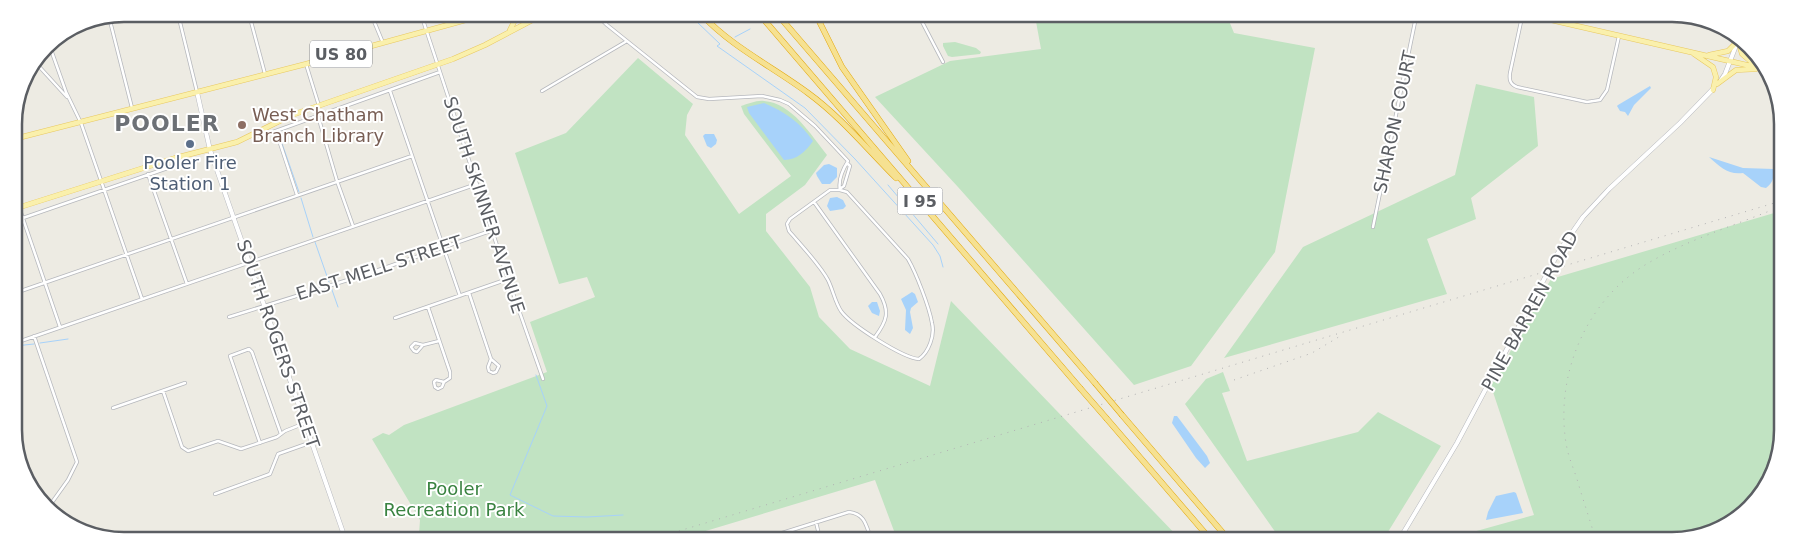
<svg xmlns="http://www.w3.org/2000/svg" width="1797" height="555" viewBox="0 0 1797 555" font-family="'DejaVu Sans',sans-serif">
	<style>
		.green { fill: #c1e3c2 }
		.water { fill: #a7d2fa }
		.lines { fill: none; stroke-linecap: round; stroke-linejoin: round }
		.stream { stroke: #a7d2fa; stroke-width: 1 }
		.street-casing { stroke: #b6b8bd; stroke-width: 4 }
		.secondary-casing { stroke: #b7b9bf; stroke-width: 5 }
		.primary-casing { stroke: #e8c861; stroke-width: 5.5 }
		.highway-casing { stroke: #e2a80e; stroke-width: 6 }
		.street { stroke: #fff; stroke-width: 2.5 }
		.secondary { stroke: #fff; stroke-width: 4 }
		.primary { stroke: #faf0ac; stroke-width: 4.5 }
		.highway { stroke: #f6e191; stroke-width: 5 }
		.rail { stroke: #b2b2b3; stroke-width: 1; stroke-dasharray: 1 6; stroke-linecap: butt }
		.highway-bridge-casing { stroke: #e2a80e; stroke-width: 6; stroke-linecap: butt }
		.highway-bridge { stroke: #f6e191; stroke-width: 5 }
		.education-dot { fill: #8d6e63; stroke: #fff; stroke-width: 2 }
		.service-dot { fill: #5c6f8a; stroke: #fff; stroke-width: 2 }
		.labels { text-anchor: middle; stroke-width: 4; stroke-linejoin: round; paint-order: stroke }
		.shield { fill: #fff; stroke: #8c8e92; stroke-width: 1 }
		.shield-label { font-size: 16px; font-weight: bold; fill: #5b5e63 }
		.education-label { font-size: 18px; fill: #785e54; stroke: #fff; text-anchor: start }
		.street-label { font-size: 18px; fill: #5b5e63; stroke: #fff }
		.service-label { font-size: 18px; fill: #4e5e75; stroke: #fff }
		.park-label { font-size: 18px; fill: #3a8341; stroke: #fff }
		.district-label { font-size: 22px; font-weight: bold; letter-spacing: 1px; fill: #6c7075; stroke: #fff }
		.rim { fill: none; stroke: #5b5e63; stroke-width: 2.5 }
	</style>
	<rect width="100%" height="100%" fill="#edebe3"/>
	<!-- green -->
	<path class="green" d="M1035 16H1227L1234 33 1315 48 1275 252 1191 366 1134 385 958 187 875 97 950 61 1041 49Z
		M955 42 976 48 981 52 980 54 952 57 948 56 943 46V43Z
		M638 58 693 104 687 115 685 135 739 214 791 176 744 114 741 106C748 104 757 100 764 101 792 103 811 135 827 155L805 185 766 214V231L810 287 819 317 850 349 930 386 951 301 1181 540 897 539 875 480 679 539 414 538 419 534 420 520 372 439 383 433 389 435 404 425 423 418 547 372 530 322 595 297 587 277 559 284 515 153 566 133Z
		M1476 84 1534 97 1538 146 1471 198 1476 219 1427 239 1447 294 1224 358 1303 247 1455 175Z
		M1781 211 1779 459 1740 518 1679 541 1444 540 1534 515 1491 386 1551 279Z
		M1223 372 1230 391 1222 393 1247 461 1358 432 1378 412 1441 446 1383 540H1281L1185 404 1206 379Z"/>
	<!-- water -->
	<path class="water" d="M1650 86 1651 88 1634 105 1628 116 1625 112 1620 111 1617 106 1618 105Z
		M764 103C785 112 800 122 813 141 806 151 797 160 784 160L749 113 747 107Z
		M705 134H714L717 140 716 144 711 148 707 146 703 136Z
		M1709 157 1743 168 1774 169C1774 177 1773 183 1766 188L1761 187 1743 173C1728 175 1720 167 1709 157Z
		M829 164 837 168V177L830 184H822L817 176 816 173 824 165Z
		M837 197 843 200 846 206 843 209 830 211 827 206 830 198Z
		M912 292 915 294 918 302 911 308 910 312 913 328 910 334 905 330 906 310 901 299Z
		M872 302H877L880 311 879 316 872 313 868 306Z
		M1174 416H1177L1207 456 1210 463 1205 468 1196 458 1172 423Z
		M1514 492 1516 493 1523 513 1486 520 1488 512 1496 496Z"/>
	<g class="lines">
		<!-- stream -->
		<path class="stream" d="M697 22 720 44 717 46 805 108 855 159 933 245 940 256 943 267
			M735 37 750 29
			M278 132 299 192
			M888 185 938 244
			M301 198 313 237
			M315 242 329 282
			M331 287 338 307
			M40 343 68 339
			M15 346 34 344
			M536 375 547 406 510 495 553 516 587 517 623 515"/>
		<!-- street casing -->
		<g class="street-casing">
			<path id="street" d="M178 14 197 92
				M249 14 265 74
				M317 14 321 17 330 14
				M371 14 383 43
				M421 14 508 279 543 379
				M597 15 607 25 697 97 709 99 762 96 780 100 789 104 815 126 848 161C843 169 838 180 840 190
				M919 16 943 62
				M109 17 132 108
				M1522 17 1510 73C1509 80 1510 84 1517 87L1587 102 1600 100 1607 90 1619 36
				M49 44 66 92 81 123 142 299
				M35 62 67 97
				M306 64 319 106
				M390 91 460 296
				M542 91 627 41
				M318 116 337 181 353 226
				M276 131 297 195
				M273 132 440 72
				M148 174 187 284
				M14 187 19 207 60 327
				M841 188 844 186 850 166 847 163
				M830 190H840L847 192 908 259C916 273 929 306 932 323 935 335 929 352 919 359 903 358 851 325 841 311 835 302 833 290 828 280 820 265 801 245 789 231L787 224 790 219Z
				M814 202 880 294C890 312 887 321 875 337
				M23 218 185 162
				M1373 227 1416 17
				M15 293 412 156
				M469 293 491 359 499 366 496 372 493 373 489 371 488 367 491 359
				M428 307 450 372V378L444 382 436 380 434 382 435 387 438 389 442 387 444 382
				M229 317 367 274 493 230
				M395 318 508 279
				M34 336 77 462 68 480 48 508
				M15 343 477 184
				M423 345 417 352 414 351 411 347 415 343 423 345 439 341
				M163 391 182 447 188 451 218 441 241 449 277 437 285 431 305 423
				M113 408 185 383
				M16 440 18 446
				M260 443 230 356 249 349 252 352 281 434
				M215 494 270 474 278 454 312 442
				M816 522 820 539
				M763 539 849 512C865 514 866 525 871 539"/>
		</g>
		<!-- secondary casing -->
		<g class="secondary-casing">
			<path id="secondary" d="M1721 80 1725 74 1737 43
				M197 92 210 150 345 538
				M1399 540 1457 443 1558 253 1583 217 1609 189 1680 123 1713 89"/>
		</g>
		<!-- primary casing -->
		<g class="primary-casing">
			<path id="primary" d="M1538 17 1764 69
				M510 30 514 22 511 15
				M1738 40 1742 54 1755 65
				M1694 54 1713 67 1716 77 1713 90
				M1709 55 1728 51 1736 43
				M1717 84 1736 70 1756 69
				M14 139 306 64 484 15
				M14 209 175 158 237 142 292 115 453 59 485 45 542 15"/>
		</g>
		<!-- highway casing -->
		<g class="highway-casing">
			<path id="highway" d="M702 15C732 47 773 67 808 93 841 117 867 149 896 178
				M760 15 1080 388
				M778 15 1095 383
				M816 15 842 67 908 161
				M1122 415 1229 540
				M1107 419 1211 540"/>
		</g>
		<!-- street -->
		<use href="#street" class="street"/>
		<!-- secondary -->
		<use href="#secondary" class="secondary"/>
		<!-- primary -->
		<use href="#primary" class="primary"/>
		<!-- highway -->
		<use href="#highway" class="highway"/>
		<!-- rail -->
		<path class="rail" d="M1234 380 1312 353 1342 335
			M652 539 1781 201
			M1596 541C1590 520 1583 500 1577 479 1573 467 1568 456 1566 443 1555 373 1587 298 1650 262 1686 241 1732 226 1772 210"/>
		<!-- highway-bridge casing -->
		<g class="highway-bridge-casing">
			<path id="highway-bridge" d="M1095 383 1122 415
				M1080 388 1107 419"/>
		</g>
		<!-- highway-bridge -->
		<use href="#highway-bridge" class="highway-bridge"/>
	</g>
	<!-- markers -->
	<circle class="education-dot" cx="242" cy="125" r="5"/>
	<circle class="service-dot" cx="190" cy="144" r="5"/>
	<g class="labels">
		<!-- shield labels -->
		<g class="shield">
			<rect x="310" y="40.5" width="62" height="27" rx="4"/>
			<rect x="897.5" y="187.5" width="45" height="27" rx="4"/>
		</g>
		<g class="shield-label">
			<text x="341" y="60">US 80</text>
			<text x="920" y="207">I 95</text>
		</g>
		<!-- education labels -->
		<g class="education-label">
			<text x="252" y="121">West Chatham<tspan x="252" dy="21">Branch Library</tspan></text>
		</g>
		<!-- street labels -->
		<g class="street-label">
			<text transform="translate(1395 122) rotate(-78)" y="6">SHARON COURT</text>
			<text transform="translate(484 205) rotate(72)" y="6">SOUTH SKINNER AVENUE</text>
			<text transform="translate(379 268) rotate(-18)" y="6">EAST MELL STREET</text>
			<text transform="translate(1530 311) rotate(-61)" y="6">PINE BARREN ROAD</text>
			<text transform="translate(278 344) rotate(71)" y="6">SOUTH ROGERS STREET</text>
		</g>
		<!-- service labels -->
		<g class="service-label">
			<text x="190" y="169">Pooler Fire<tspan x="190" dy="21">Station 1</tspan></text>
		</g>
		<!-- park labels -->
		<g class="park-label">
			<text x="454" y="495">Pooler<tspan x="454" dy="21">Recreation Park</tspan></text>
		</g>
		<!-- district labels -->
		<g class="district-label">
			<text x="167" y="131">POOLER</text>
		</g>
	</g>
	<!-- crop -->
	<path d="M0 0H1797V555H0ZM124 22H1672A102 102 0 0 1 1774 124V430A102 102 0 0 1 1672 532H124A102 102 0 0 1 22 430V124A102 102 0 0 1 124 22Z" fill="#fff" fill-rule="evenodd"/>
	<path class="rim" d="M124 22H1672A102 102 0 0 1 1774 124V430A102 102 0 0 1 1672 532H124A102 102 0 0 1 22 430V124A102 102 0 0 1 124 22Z"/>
</svg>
